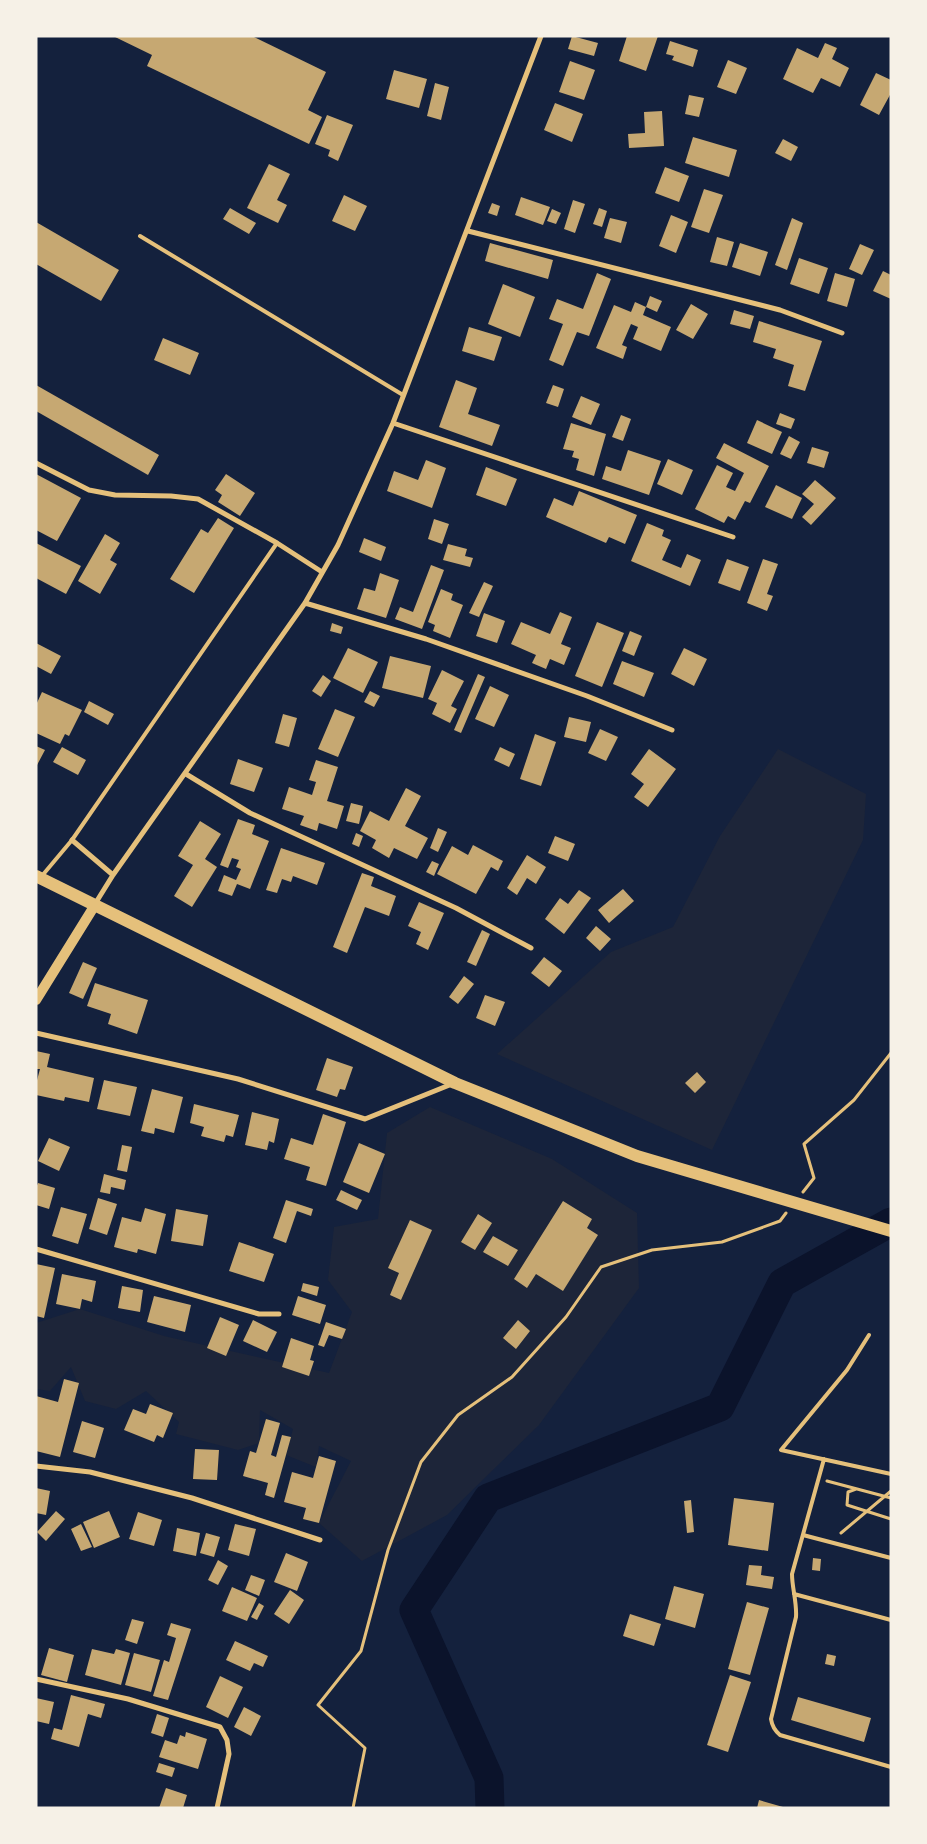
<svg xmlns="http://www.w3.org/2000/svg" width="927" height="1844" viewBox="0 0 927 1844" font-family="'PT Sans',sans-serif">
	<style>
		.green { fill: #1d2539 }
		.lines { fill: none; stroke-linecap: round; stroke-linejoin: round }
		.river { stroke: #0b132b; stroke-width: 29 }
		.building { fill: #c6a872 }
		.path { stroke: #e5c07b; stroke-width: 3 }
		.service { stroke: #e5c07b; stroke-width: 4 }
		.minor { stroke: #e5c07b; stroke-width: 5 }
		.secondary { stroke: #e5c07b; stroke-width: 10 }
		.primary { stroke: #e5c07b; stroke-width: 12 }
	</style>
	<rect width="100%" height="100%" fill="#14213d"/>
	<!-- green -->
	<path class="green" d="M778 749 866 794 863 840 712 1150 497 1054 611 952 673 927 720 836Z
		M430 1107 552 1159 637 1213 639 1288 539 1425 447 1515 362 1561 319 1523 351 1461 319 1446 316 1467 286 1455 293 1429 260 1410 259 1443 238 1450 176 1434 179 1422 146 1391 116 1409 85 1401 71 1367 50 1391 36 1389V1323L80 1309 164 1336 329 1373 352 1312 328 1280 334 1227 378 1219 387 1133Z"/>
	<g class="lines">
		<!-- river -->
		<path class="river" d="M490 1808 489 1778 414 1610 488 1498 720 1407 782 1283 891 1222"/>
	</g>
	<!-- building -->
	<path class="building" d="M113 36H252L326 72 308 110 322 117 309 144 147 66 152 55Z
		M572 36 598 43 594 56 568 49Z
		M627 36H658L646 71 619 61Z
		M670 41 698 50 693 67 672 60 674 56 666 54Z
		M825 43 837 48 832 59 849 68 840 87 821 78 813 93 783 79 797 48 818 58Z
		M728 60 747 68 736 94 717 87Z
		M570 61 595 70 584 100 559 92Z
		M394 70 427 79 419 108 386 99Z
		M876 73 891 80V93L879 115 860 105Z
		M435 83 449 87 441 120 427 116Z
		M689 95 704 98 699 117 685 114Z
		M555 103 583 114 572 142 544 130Z
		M662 111 664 146 629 148 628 134 645 133 644 112Z
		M327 115 353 125 338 161 328 156 330 150 315 144Z
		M693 137 737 150 729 177 685 163Z
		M783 139 798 147 791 161 775 153Z
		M269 164 290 174 277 200 287 205 278 223 247 208Z
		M665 167 689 176 679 202 655 193Z
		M704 189 723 195 709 233 691 227Z
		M344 195 367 206 355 231 332 221Z
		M521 197 550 207 543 225 515 215Z
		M573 200 585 204 575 233 564 229Z
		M492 203 500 206 497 216 488 213Z
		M230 208 256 223 249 234 223 219Z
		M599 208 607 211 602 227 593 224Z
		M552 209 561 213 556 224 547 221Z
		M671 215 688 222 676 253 659 246Z
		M610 218 627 222 621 243 604 238Z
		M792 218 803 223 787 270 775 265Z
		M36 222 119 270 101 301 36 264Z
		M717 237 734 242 727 266 710 262Z
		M490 243 553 260 548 279 485 261Z
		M740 243 768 252 760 276 732 267Z
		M860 244 874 250 862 275 849 269Z
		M799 258 828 268 819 294 790 284Z
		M883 271 891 275V299L873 291Z
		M597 273 611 279 589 336 577 332 563 366 549 360 563 324 549 319 557 299 583 309Z
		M835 273 855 279 847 307 827 301Z
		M503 284 535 297 520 337 488 324Z
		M650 296 662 301 657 312 646 307 643 315 671 327 661 351 633 339 638 327 631 324 622 345 627 347 623 359 596 348 614 305 631 312 635 302 646 307Z
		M691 304 708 314 693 339 676 330Z
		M734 310 754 316 750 329 730 324Z
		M759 321 822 341 805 391 788 386 794 365 773 358 776 349 753 342Z
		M469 327 502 337 494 361 462 351Z
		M163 338 199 353 190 375 154 360Z
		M456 380 477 388 468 414 500 425 492 446 439 427Z
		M36 385 159 455 148 475 36 411Z
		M553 385 564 389 558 407 546 403Z
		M581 396 600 404 591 425 572 417Z
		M780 413 795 419 791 429 776 424Z
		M621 415 631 419 623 441 612 437Z
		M757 420 782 432 772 454 747 443Z
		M571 423 606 434 594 476 576 470 579 459 572 457 574 451 563 449Z
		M789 436 800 442 791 459 780 454Z
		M724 443 769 466 750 503 745 501 735 520 728 516 724 523 695 509 717 465 733 473 726 487 735 491 744 473 716 458Z
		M812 447 829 452 824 468 807 463Z
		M628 450 661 461 649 495 602 479 606 466 621 471Z
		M668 459 693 470 682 495 657 484Z
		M426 460 446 468 432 508 387 491 394 471 418 480Z
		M486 467 517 479 506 506 476 495Z
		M36 474 81 498 57 541 36 530Z
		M226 474 255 493 240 516 218 502 222 495 215 490Z
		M815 480 836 498 811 525 802 517 814 504 802 494Z
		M776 485 802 498 792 519 765 507Z
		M579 491 637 515 625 544 609 537 606 543 546 517 554 498 573 506Z
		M218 518 234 528 194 593 170 579 201 529 208 533Z
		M434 519 449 524 442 544 428 539Z
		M647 523 664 530 662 536 671 540 662 560 681 568 687 554 701 560 690 586 631 561Z
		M105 534 120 543 110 560 117 564 100 594 78 581Z
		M364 538 386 547 381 561 359 552Z
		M36 543 81 566 66 594 36 578Z
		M448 544 467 549 465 556 473 558 470 567 443 560Z
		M727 559 749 567 740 591 718 583Z
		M763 559 778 564 767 594 773 596 767 611 747 603Z
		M431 565 444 570 422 629 395 619 400 607 413 612Z
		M380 573 399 580 386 618 357 609 364 588 375 591Z
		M484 582 493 586 479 617 469 613Z
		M441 589 453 594 451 600 463 605 450 638 433 631 435 625 428 622Z
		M560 612 572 617 561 644 571 648 564 665 550 659 546 669 532 663 536 655 511 644 521 622 550 634Z
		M484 613 505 621 497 643 476 636Z
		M597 622 624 633 602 687 575 676Z
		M332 623 343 627 341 634 330 631Z
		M630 631 642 636 634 656 622 651Z
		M36 643 61 656 51 674 36 666Z
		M348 648 378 662 363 693 333 678Z
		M684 648 707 659 694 686 671 674Z
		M390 656 431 666 423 698 382 688Z
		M622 661 654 673 644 697 613 684Z
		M442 670 464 681 451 706 457 709 450 723 432 714 437 703 428 699Z
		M478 674 485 677 461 733 454 730Z
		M323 675 331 681 321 697 312 691Z
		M490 686 509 695 494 727 475 719Z
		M370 691 380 696 374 707 364 702Z
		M42 692 82 710 69 736 65 734 60 744 36 733V705Z
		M89 701 114 714 108 725 84 712Z
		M335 709 355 717 338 757 318 749Z
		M283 714 297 718 289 747 275 743Z
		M569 717 591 722 586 742 564 737Z
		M600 729 618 737 606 761 588 753Z
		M535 734 556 742 541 786 520 779Z
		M36 746 45 750 36 767Z
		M62 747 86 760 78 775 53 762Z
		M500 747 515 754 509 767 494 760Z
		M649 749 676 769 648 807 634 797 644 784 631 774Z
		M238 759 263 768 254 792 230 784Z
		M316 760 338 767 327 801 344 806 337 829 319 823 317 831 300 825 304 816 282 809 289 787 312 795 316 782 309 780Z
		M406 788 421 796 405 826 428 838 417 859 394 848 389 858 372 848 376 840 360 831 370 811 389 821Z
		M351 803 363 806 359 824 346 821Z
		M238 819 255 825 252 834 269 841 250 889 237 884 232 896 218 891 224 875 236 880 241 869 236 867 239 860 232 858 228 868 220 865Z
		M200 821 221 834 205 859 217 867 192 907 174 896 193 865 178 856Z
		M438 828 447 832 438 852 430 848Z
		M356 833 363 836 359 847 352 844Z
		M555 836 575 844 568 861 548 853Z
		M473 845 503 861 498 871 491 867 476 894 437 874 452 846 468 855Z
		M281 848 325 863 317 885 293 876 291 882 282 879 277 893 266 890Z
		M527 855 546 867 536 884 527 878 517 895 507 888Z
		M432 861 439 864 434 876 426 872Z
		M362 873 374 877 371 886 396 896 389 916 365 907 347 953 333 947Z
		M623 889 634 901 609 923 598 910Z
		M579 890 591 898 564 934 545 919 560 898 568 904Z
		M419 902 444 913 428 950 416 944 421 932 408 926Z
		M596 926 611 939 600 951 586 938Z
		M482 930 490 934 476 966 467 962Z
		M544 957 562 971 549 987 531 973Z
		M83 962 97 968 83 999 69 993Z
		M464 976 474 984 458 1004 449 997Z
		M95 983 148 1000 137 1034 108 1024 111 1014 87 1006Z
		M485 995 505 1002 495 1026 476 1018Z
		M36 1051 50 1054 47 1067 94 1078 89 1102 65 1097 64 1101 36 1095V1084L40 1069H36Z
		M327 1058 353 1067 345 1090 340 1089 337 1097 316 1090Z
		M697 1072 706 1082 695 1093 685 1083Z
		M104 1080 137 1087 130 1116 97 1109Z
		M152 1089 183 1097 174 1133 155 1128 154 1134 141 1131Z
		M194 1104 239 1115 233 1137 226 1135 224 1142 201 1136 204 1127 190 1123Z
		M252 1112 279 1119 274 1143 269 1141 267 1150 245 1145Z
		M323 1114 346 1122 326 1186 306 1180 310 1167 284 1159 291 1138 313 1145Z
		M49 1138 70 1147 59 1171 38 1161Z
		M359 1143 385 1154 369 1193 343 1182Z
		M122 1145 132 1147 127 1172 117 1170Z
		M104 1174 126 1180 124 1190 111 1187 110 1194 100 1192Z
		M38 1183 55 1188 49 1209 36 1205V1188Z
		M341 1190 362 1200 357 1210 336 1200Z
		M98 1198 117 1204 107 1235 89 1229Z
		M286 1200 313 1209 311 1216 297 1211 286 1243 273 1238Z
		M563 1201 592 1219 587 1228 598 1235 563 1291 536 1274 527 1288 514 1279Z
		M61 1207 87 1214 78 1244 52 1236Z
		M145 1208 166 1214 156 1254 138 1249 137 1253 114 1247 122 1217 141 1222Z
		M176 1209 208 1215 203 1246 171 1241Z
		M478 1214 492 1223 475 1250 461 1242Z
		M410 1220 432 1230 401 1300 390 1295 399 1273 388 1268Z
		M493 1236 518 1250 508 1266 483 1252Z
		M239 1242 274 1254 264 1282 229 1271Z
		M36 1264 55 1268 44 1318 36 1316Z
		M62 1274 96 1281 92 1302 82 1299 80 1309 56 1304Z
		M303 1283 319 1287 317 1296 301 1291Z
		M122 1286 143 1290 140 1312 118 1308Z
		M154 1296 191 1305 185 1332 147 1322Z
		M298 1296 326 1305 320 1324 292 1315Z
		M220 1317 239 1325 226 1356 207 1348Z
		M253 1320 277 1332 267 1352 243 1341Z
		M518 1320 530 1331 516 1349 503 1338Z
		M326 1322 346 1329 342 1339 329 1335 324 1347 318 1345Z
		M291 1338 314 1346 310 1360 314 1361 309 1376 282 1367Z
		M64 1379 79 1383 60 1457 36 1451V1396L58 1402Z
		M150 1404 173 1413 163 1438 157 1435 154 1442 124 1430 133 1409 146 1414Z
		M266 1419 280 1423 271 1455 276 1457 282 1435 291 1437 274 1498 265 1495 268 1483 243 1476 250 1451 256 1453Z
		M82 1421 104 1428 95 1458 73 1452Z
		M195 1449 219 1450 217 1480 193 1479Z
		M319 1456 336 1461 319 1523 303 1519 306 1508 284 1502 292 1472 313 1478Z
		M36 1488 50 1491 46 1515 36 1513Z
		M734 1498 774 1503 768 1551 728 1545Z
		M691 1500 694 1532 687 1533 684 1501Z
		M56 1511 65 1519 46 1541 37 1532Z
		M109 1511 120 1537 94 1548 83 1522Z
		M138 1512 162 1520 154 1546 129 1539Z
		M81 1524 92 1547 81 1551 71 1529Z
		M235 1524 256 1529 249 1556 228 1550Z
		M177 1528 200 1533 196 1556 173 1551Z
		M206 1533 220 1537 214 1557 200 1553Z
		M286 1553 308 1562 297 1591 274 1582Z
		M813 1558 821 1559 820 1571 812 1570Z
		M218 1560 228 1566 218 1585 208 1580Z
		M749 1565 762 1566 761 1575 774 1577 772 1589 746 1585Z
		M251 1575 265 1580 259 1596 245 1590Z
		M674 1586 704 1594 695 1628 665 1619Z
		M232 1587 257 1598 247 1621 222 1611Z
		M290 1590 304 1600 289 1624 274 1614Z
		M747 1602 769 1608 750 1675 728 1669Z
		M259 1603 264 1606 257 1620 251 1617Z
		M630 1614 661 1624 654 1646 623 1636Z
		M132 1619 144 1622 137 1644 125 1640Z
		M171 1623 191 1629 168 1700 153 1696 164 1660 169 1662 176 1638 167 1635Z
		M235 1641 268 1656 263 1667 254 1663 250 1671 226 1660Z
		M49 1648 74 1655 67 1682 41 1675Z
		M92 1649 114 1654 116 1649 130 1653 121 1685 85 1675Z
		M134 1653 160 1660 151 1692 125 1685Z
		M827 1654 836 1656 834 1666 825 1664Z
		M730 1675 751 1682 728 1752 707 1745Z
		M220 1676 243 1687 228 1718 206 1707Z
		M71 1695 105 1704 101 1718 88 1714 79 1747 51 1739 54 1728 62 1730Z
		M798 1697 871 1718 864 1742 791 1720Z
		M36 1698 54 1702 49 1724 36 1721Z
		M244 1707 261 1716 251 1736 234 1727Z
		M157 1714 169 1718 163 1737 151 1733Z
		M186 1732 207 1739 198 1769 159 1757 165 1740 177 1744 180 1735 185 1737Z
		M159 1763 175 1768 172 1777 156 1772Z
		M166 1788 187 1795 183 1808H159Z
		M759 1800 783 1807V1808H757Z"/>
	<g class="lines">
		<!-- path -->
		<path class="path" d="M803 1192 814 1178 804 1144 854 1100 891 1053
			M827 1481 891 1498
			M856 1489 848 1492 847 1505 891 1519
			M841 1533 891 1491
			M353 1808 365 1748 318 1705 361 1651 388 1550 421 1462 458 1415 512 1377 566 1317 601 1267 652 1250 722 1242 780 1221 786 1213"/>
		<!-- service -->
		<path class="service" d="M140 236 403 395
			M41 877 72 840 277 543
			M869 1335 847 1370 781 1450 891 1474
			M824 1459 792 1574C792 1588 797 1602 796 1617L771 1719C772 1726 774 1730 780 1735L891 1767
			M803 1535 891 1558
			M794 1594 891 1620"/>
		<!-- minor -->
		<path class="minor" d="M468 231 780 310 842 333
			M393 423 733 537
			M36 463 89 490 115 495 171 496 198 499 277 543 322 572
			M305 603 426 639 587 696 672 730
			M186 774 250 813 456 908 531 948
			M72 840 113 875
			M95 904 113 875 305 603 338 545 393 423 541 36
			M36 1033 238 1079 365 1119 452 1084
			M36 1249 259 1314H279
			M36 1466 90 1472 192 1498 320 1540
			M36 1679 128 1699 220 1727 227 1740 229 1754 217 1808"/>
		<!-- secondary -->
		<path class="secondary" d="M36 1000 95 905"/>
		<!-- primary -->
		<path class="primary" d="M36 876 455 1083 637 1156 891 1231"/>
	</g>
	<!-- border -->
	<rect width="927" height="1844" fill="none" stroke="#f6f1e7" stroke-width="75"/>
</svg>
